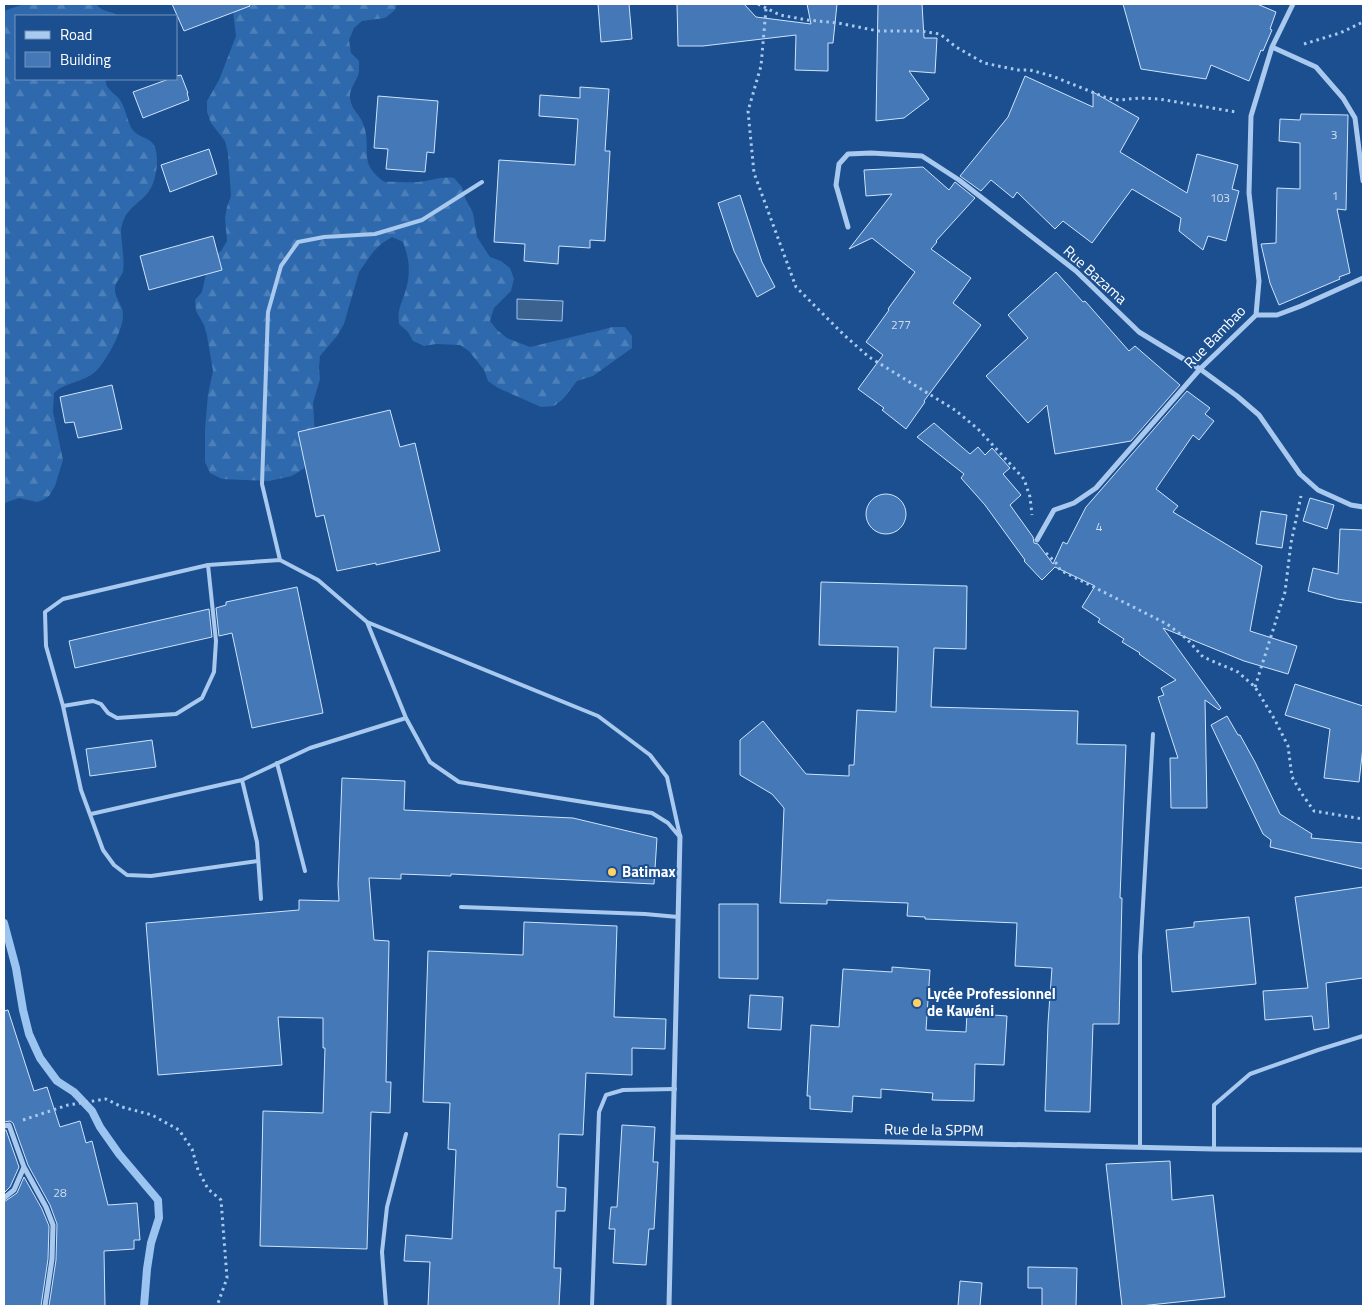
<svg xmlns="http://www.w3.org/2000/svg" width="1367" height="1310" viewBox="0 0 1367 1310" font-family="'Titillium Web',sans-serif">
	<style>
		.forest { fill: url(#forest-firs) }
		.water { fill: #3c6290; stroke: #9cc4f0 }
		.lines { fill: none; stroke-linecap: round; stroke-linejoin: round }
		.stream { stroke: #9cc4f0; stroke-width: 8 }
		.building { fill: #4478b7; stroke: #cfe3fa }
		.path { stroke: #a9c9ee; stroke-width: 3; stroke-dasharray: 2.5 4; stroke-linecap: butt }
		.service { stroke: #a9c9ee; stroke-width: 4 }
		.minor { stroke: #a9c9ee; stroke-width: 5 }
		.poi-dot { fill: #ffd166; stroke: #1b4f8f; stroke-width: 2 }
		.labels { text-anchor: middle; stroke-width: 4; stroke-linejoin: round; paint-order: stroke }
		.number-label { font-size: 12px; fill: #d0dded }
		.street-label { font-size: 15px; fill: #fff; stroke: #1b4f8f }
		.poi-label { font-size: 15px; font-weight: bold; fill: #fff; stroke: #1b4f8f; text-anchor: start }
	</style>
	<defs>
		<pattern id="forest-firs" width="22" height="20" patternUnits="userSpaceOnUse" patternTransform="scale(1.25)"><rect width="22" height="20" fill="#2e69ad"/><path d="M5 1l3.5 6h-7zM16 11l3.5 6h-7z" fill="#4d80b9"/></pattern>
	</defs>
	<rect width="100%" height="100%" fill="#1b4f8f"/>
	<!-- forest -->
	<path class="forest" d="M24 4H96C104 14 111 10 119 16H16V79H106C104 89 115 93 120 100 126 109 127 121 132 129 142 142 157 134 157 160 157 171 154 188 145 196 133 208 125 210 121 229 121 239 125 262 123 271 122 277 115 282 115 288 114 298 123 305 123 314 124 329 106 362 95 372 84 382 65 382 54 393L53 412 63 460 55 486 49 496 43 500 37 502 19 498 4 503V11Z
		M234 4H397L395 10 385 18 362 21 354 28 349 40 351 53 359 61C359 64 359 69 359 72 357 81 349 89 350 98 351 110 361 115 364 126 372 150 357 163 385 182 396 181 406 183 418 182 431 181 440 176 454 178L462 187 465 198 473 213 477 237 490 257 501 261 510 268 514 279 511 291 494 308 490 321 497 330 507 338 530 347 601 330 612 327H625L632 336V348L593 376 577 381 563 399 554 406 541 407 498 388 488 381 484 370 469 351 460 345 436 344 424 346 413 341 408 332 399 324C397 308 402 304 406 289 411 272 409 258 403 242L392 237 381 244 373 252 359 272 344 324 337 336 320 356 319 368 320 379 313 403 315 437 310 461 303 469 292 476 269 481 222 479 210 473 205 462V429L208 394 213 371 207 336 204 325 196 311 195 300 202 292 207 269 212 258 221 251 227 241 225 218 227 207 231 196 228 153 225 141 211 123 207 112V101L219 80 236 36 233 12Z"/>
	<!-- water -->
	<path class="water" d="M517 299 563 301 562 321 517 319Z"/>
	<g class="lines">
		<!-- stream -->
		<path class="stream" d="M4 923 16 968 23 1010 29 1034 40 1058 57 1081 74 1092 92 1111 100 1127 119 1154 158 1200 159 1218 151 1243 147 1269 144 1306"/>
	</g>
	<!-- building -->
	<path class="building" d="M172 4H249L250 6 184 31Z
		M598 4H629L632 39 601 42Z
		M677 4H744L756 17 811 24 807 4H837L833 43H828V71L795 70 796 35 703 46H678Z
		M878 4H922L924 38H937L935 73 909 71 929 99 904 118 876 121Z
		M1123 4H1257L1276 12 1270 29 1272 30 1263 51 1261 50 1249 81 1211 65 1206 79 1141 69Z
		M181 75 188 93H187L189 100 143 118 133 92 169 79H176V76Z
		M1025 76 1093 107V92L1139 118 1120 152 1187 193 1197 154 1238 165 1232 189 1239 191 1226 241 1208 236 1203 250 1179 231 1181 218 1132 189 1092 243 1063 221 1055 229 1017 192 1013 198 991 180 981 191 960 176 1008 117Z
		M580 87 609 89 605 151H610L605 241 590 240V248L559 246 558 264 524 261 525 244 494 242 499 160 575 165 578 119 539 116 540 95 580 98Z
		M378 96 438 101 434 153 427 152 425 172 386 169 388 149 374 148Z
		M1301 114 1348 115 1346 210 1337 209 1350 273 1339 277 1340 279 1279 305 1270 283 1261 244 1276 243 1277 188 1300 189V143L1279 141 1280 119 1300 120Z
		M209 149 217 174 170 192 161 165Z
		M923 167 949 190 955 182 975 198 936 241 937 242 931 249 971 278 953 303 981 325 924 401 925 402 906 429 882 410 884 408 858 389 883 355 866 342 889 310 888 309 915 272 872 238 849 249 892 194 866 196 864 170Z
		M740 195 762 262 775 287 757 297 734 251 718 203Z
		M213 236 222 270 149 290 140 256Z
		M1056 272 1083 302 1085 301 1129 351 1135 346 1180 385 1131 441 1055 454 1047 405 1028 423 986 376 1028 338 1008 315Z
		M112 385 122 429 78 438 74 422 65 423 60 397Z
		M1187 391 1210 408 1205 414 1214 421 1199 440 1193 435 1156 489 1178 506 1173 512 1262 566 1250 631 1297 646 1288 674 1244 661 1163 628 1221 708 1219 710 1205 700 1207 808H1171L1170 758H1178L1158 697 1164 695 1161 688 1176 680 1139 654 1140 653 1122 642 1124 639 1098 622 1100 619 1082 607 1095 586 1055 567 1042 580 1024 561 1025 560 985 505 961 478 964 474 917 437 934 423 970 454 978 447 985 455 992 448 1010 468 1003 474 1021 495 1010 505 1033 537 1034 543 1038 544 1053 564 1063 542 1067 544 1086 507Z
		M390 410 400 447 415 443 440 551 376 565V563L337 571 324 515 316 517 298 432Z
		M866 514a20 20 0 1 1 40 0a20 20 0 1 1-40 0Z
		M1310 498 1334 505 1327 529 1303 521Z
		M1261 511 1287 515 1282 548 1256 544Z
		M1340 529 1363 530V603L1337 599 1308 591 1313 568 1338 574Z
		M821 582 967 586 966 649 934 648 931 707 1078 711 1077 744 1126 745 1120 898H1122L1119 1024H1093L1090 1112 1045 1111 1048 1023 1052 968 1015 966 1017 923 925 919V917L907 916 908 903 827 900V904L780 903 784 808 772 794 740 775V740L763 721 806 774 849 776V765H854L857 710 896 712 898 647 819 645Z
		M297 587 323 713 252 728 232 633 219 636 216 608 226 605V602Z
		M209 609 212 637 75 668 69 641Z
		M1295 684 1363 706V747L1359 782 1324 778 1330 729 1285 715Z
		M1227 716 1238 735H1240L1255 762 1280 814 1312 834 1311 838 1363 843V869L1270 847 1271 840 1263 834 1211 725Z
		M152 740 156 767 90 776 86 749Z
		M342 778 405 781 404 810 573 818 657 838 654 884 451 874V876L401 874V879L369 878 374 940 389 941 386 1082H391L390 1113 371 1112 367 1249 260 1246 263 1111 323 1113 325 1048H323V1018L278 1017 282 1065 158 1075 146 923 299 910V900L339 901 338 885Z
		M1363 887V978L1326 983 1329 1028 1314 1030 1312 1016 1265 1020 1263 991 1308 988 1295 897Z
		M719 904H758V979L719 978Z
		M1249 917 1256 984 1172 992 1166 930 1194 927V922Z
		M524 922 617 926 614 1017 666 1019 665 1049 632 1048V1075L586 1073 583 1135 559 1134 557 1187 566 1188 565 1211H556L554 1268H561L559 1306H428L430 1262 404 1261 406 1235 452 1239 456 1150 448 1149 450 1103 423 1102 428 951 523 955Z
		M892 967 930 970 926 1030 966 1032 967 1013 1007 1016 1004 1065 975 1064 974 1101 932 1100 933 1093 881 1089V1098L853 1096 852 1112 810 1109V1096H807L811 1025 839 1027 843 969 892 972Z
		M750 995 783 997 781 1030 748 1028Z
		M8 1010 34 1091 47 1087 60 1127 80 1121 86 1143 92 1141 108 1205 137 1203 140 1240H134V1249L104 1251 105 1306H49L56 1260 57 1224 50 1205 28 1165 13 1123 10 1121 4 1122V1011Z
		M622 1125 655 1127 653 1162H658L654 1229H649L646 1265 613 1263 615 1229H609L611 1207H617Z
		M4 1130H6L19 1167 10 1187 4 1193Z
		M1170 1161 1172 1200 1213 1195 1225 1297 1140 1306H1122L1106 1164Z
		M24 1177 42 1209 49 1226 48 1259 41 1306H4V1202L17 1193Z
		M1028 1267 1077 1268 1076 1306H1042V1288H1028Z
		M960 1281 982 1283 980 1306H958Z"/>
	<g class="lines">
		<!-- path -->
		<path class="path" d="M758 4 780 15 807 20 838 23 878 31H920L940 34 956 47 984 63 1018 70H1030L1052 76 1107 98 1119 100 1140 98 1159 99 1236 112
			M766 9 761 66 748 111 754 173 796 287 844 335 869 357 955 410 978 429 1024 479 1030 497 1032 515
			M1304 44 1340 33 1363 22
			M1046 553 1057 564 1060 570 1167 624 1187 639 1203 657 1238 672 1255 687 1275 720 1288 746 1292 777 1302 794 1314 811 1363 819
			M1255 687 1285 592 1291 543 1301 496
			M23 1120 68 1105 106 1099 122 1107 152 1115 179 1130 192 1149 198 1170 208 1189 221 1200 227 1278 217 1306"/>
		<!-- service -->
		<path class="service" d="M280 560 262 484 268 312 281 266 298 242 324 237 375 234 422 220 482 182
			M367 622 406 718 430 762 459 782 652 813 668 823 679 836
			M63 706 93 701 101 704 108 713 117 718 176 714 202 698 214 672 216 641 208 565
			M277 763 305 871
			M242 780 257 842 261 899
			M91 814 242 780 310 748 406 718
			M258 861 151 876 127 875 114 865 103 850 81 790 63 706 46 646 45 612 63 599 208 565 280 560 318 580 367 622 598 716 650 755 667 777 680 836
			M461 907 645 914 678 917
			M1140 1147V956L1153 734
			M1214 1149V1105L1250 1074 1318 1050 1363 1036
			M386 1306 382 1252 387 1207 406 1134
			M592 1306 599 1112 606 1095 623 1090 675 1089"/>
		<!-- minor -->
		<path class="minor" d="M1272 47 1316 67 1343 98 1355 118 1363 181
			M848 227 836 185 839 164 848 154 871 153 922 156 959 180 1076 271 1139 332 1200 369 1237 396 1259 415 1300 474 1318 490 1351 505 1363 507
			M1256 315H1277L1301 306 1363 278
			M1037 540 1054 510 1074 503 1096 488 1200 369 1256 315 1259 281 1249 193 1251 116 1272 47 1293 4
			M4 1126 9 1125 24 1167 46 1207 53 1225 52 1259 45 1306
			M673 1137 1214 1149 1363 1150
			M4 1198 14 1190 24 1167
			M669 1306 680 836"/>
	</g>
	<!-- markers -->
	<g class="poi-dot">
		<circle cx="612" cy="872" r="5"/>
		<circle cx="917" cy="1003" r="5"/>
	</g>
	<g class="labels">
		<!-- number labels -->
		<g class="number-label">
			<text x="1334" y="139">3</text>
			<text x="1335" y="200">1</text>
			<text x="1220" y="202">103</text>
			<text x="901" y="329">277</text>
			<text x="1099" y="531">4</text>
			<text x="60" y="1197">28</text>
		</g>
		<!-- street labels -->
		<g class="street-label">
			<text transform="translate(1095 275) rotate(42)" y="5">Rue Bazama</text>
			<text transform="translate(1215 337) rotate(-46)" y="5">Rue Bambao</text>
			<text transform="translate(934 1130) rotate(1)" y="5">Rue de la SPPM</text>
		</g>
		<!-- poi labels -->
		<g class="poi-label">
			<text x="622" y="877">Batimax</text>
			<text x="927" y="999">Lycée Professionnel<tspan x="927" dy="17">de Kawéni</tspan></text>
		</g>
	</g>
	<!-- border -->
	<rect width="1367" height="1310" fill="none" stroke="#ffffff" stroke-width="10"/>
	<!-- legend -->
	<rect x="15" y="15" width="162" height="65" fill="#1b4f8f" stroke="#7695bc"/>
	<rect x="25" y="31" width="25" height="8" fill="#a9c9ee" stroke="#7695bc"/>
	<text x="60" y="40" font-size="15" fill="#ffffff">Road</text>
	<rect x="25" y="52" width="25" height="15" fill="#4478b7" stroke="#7695bc"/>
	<text x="60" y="65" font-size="15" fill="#ffffff">Building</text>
</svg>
